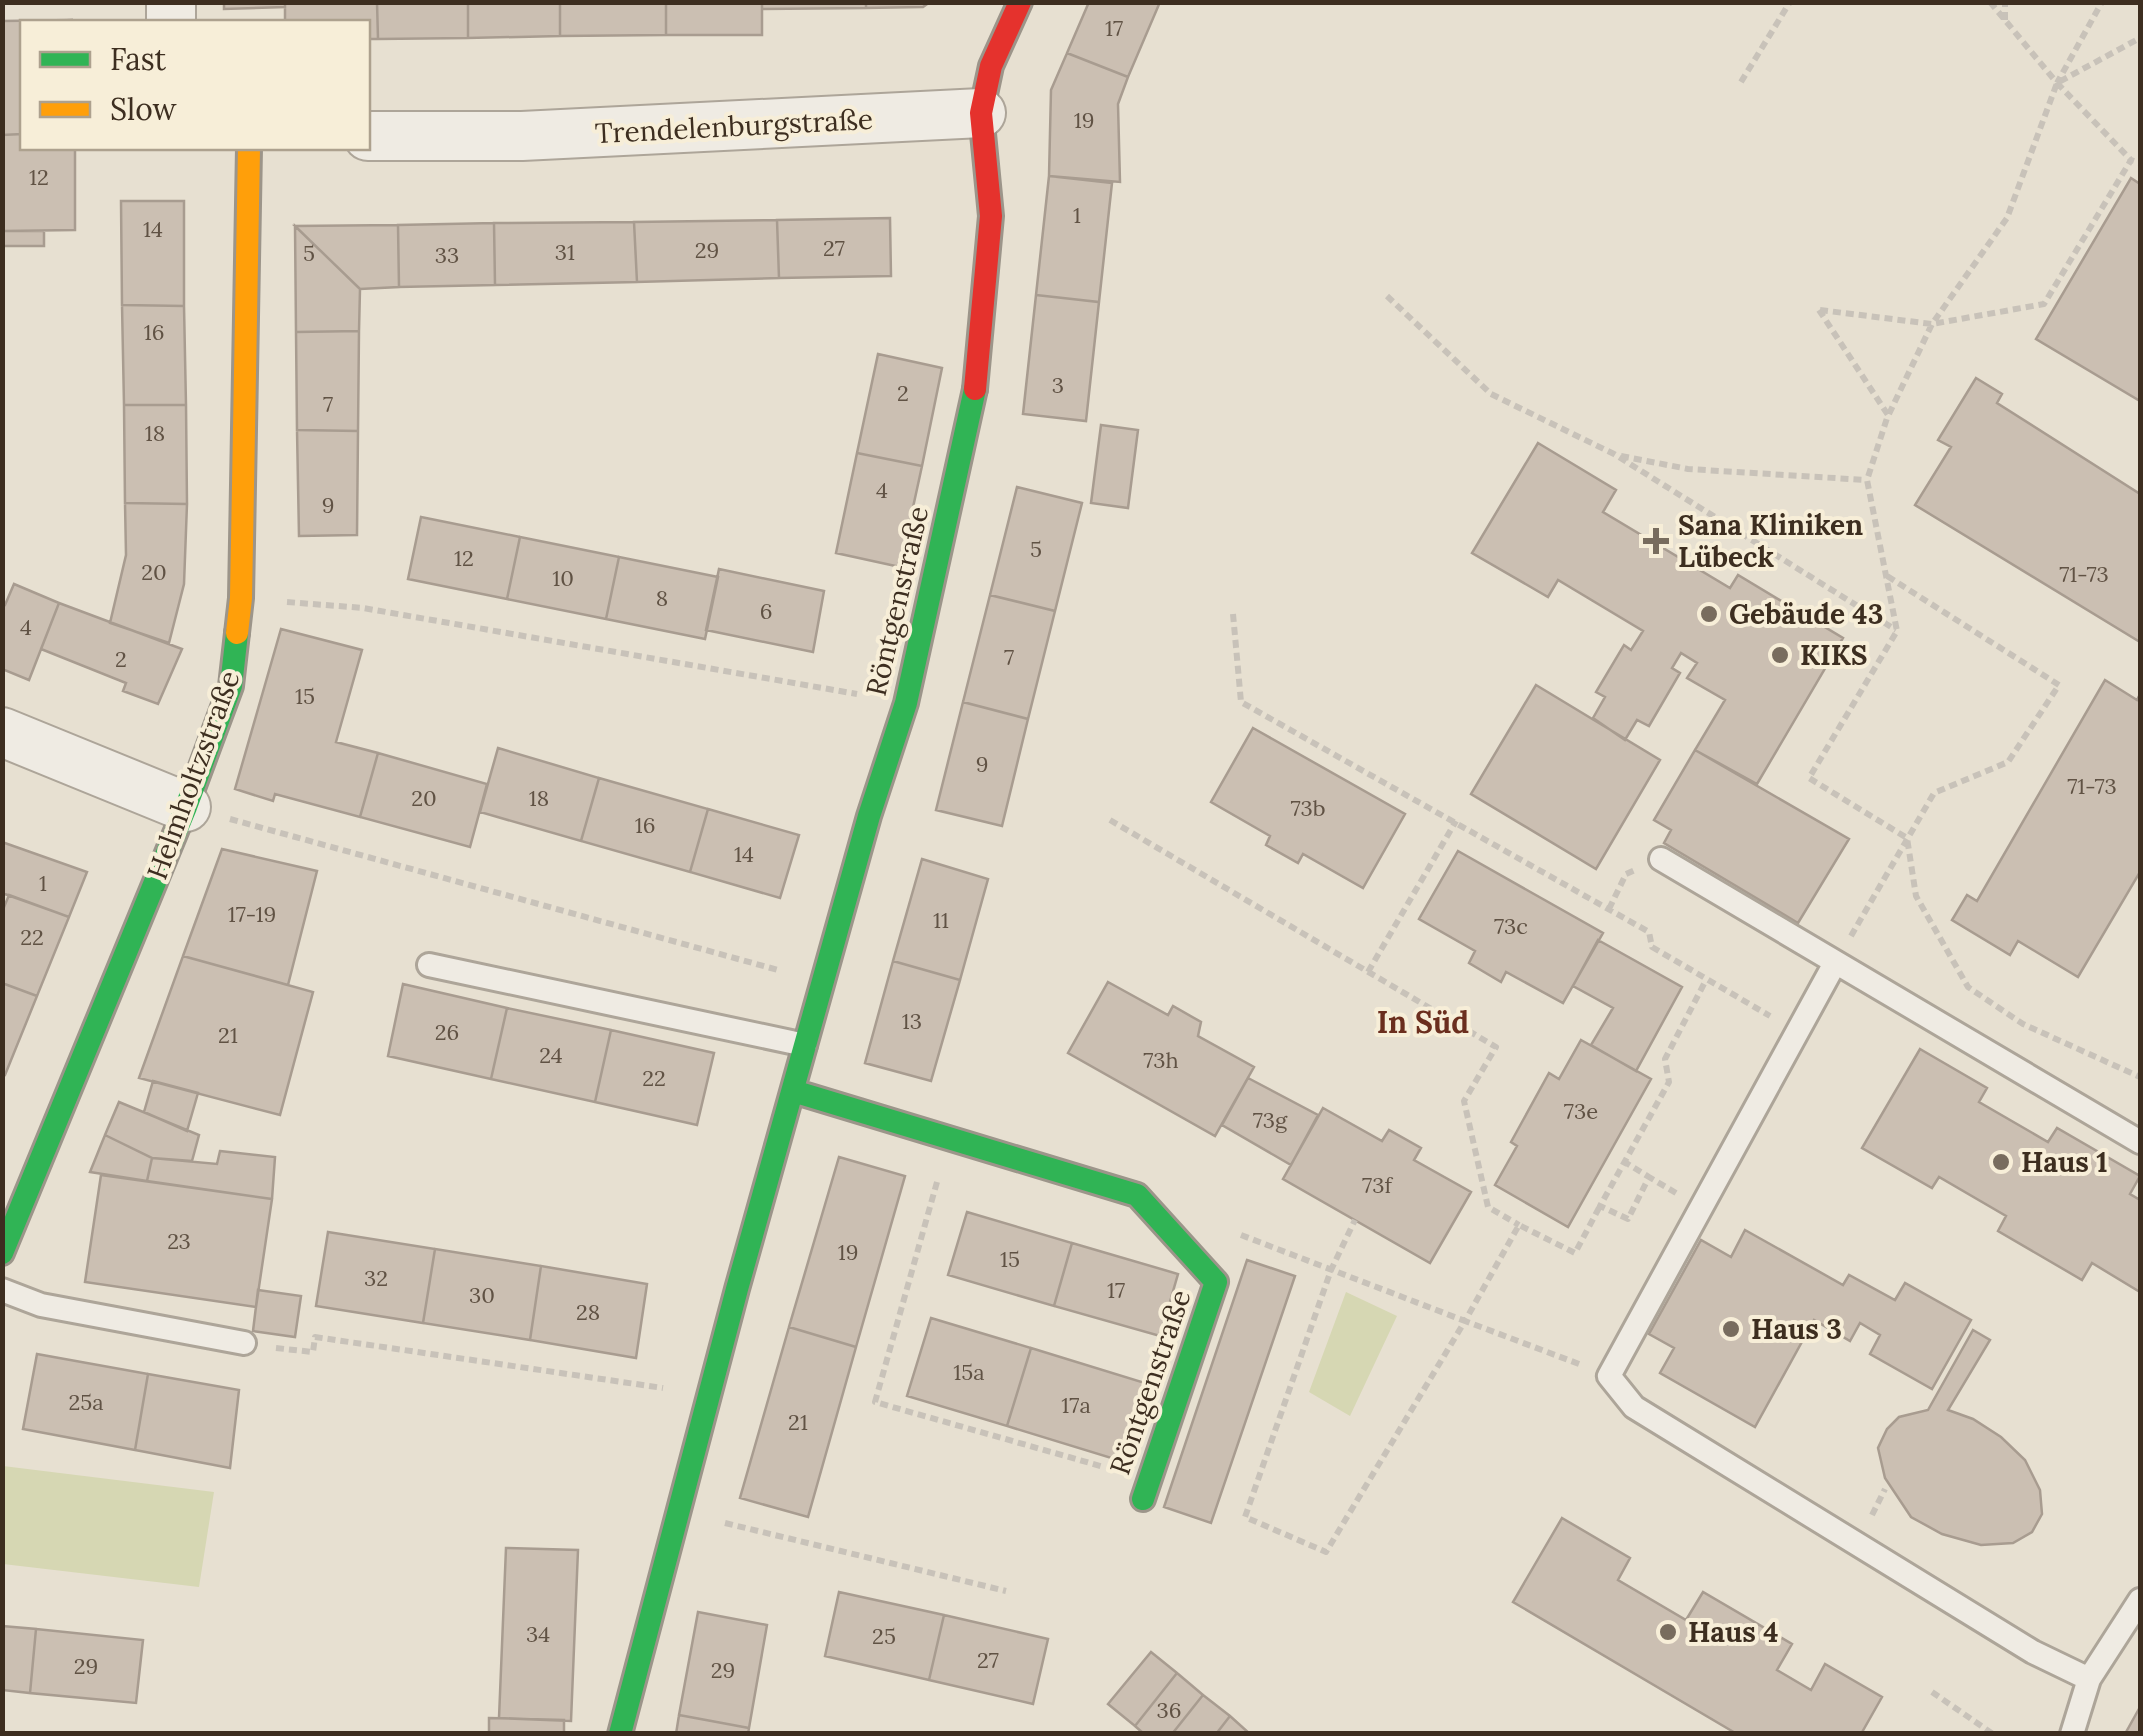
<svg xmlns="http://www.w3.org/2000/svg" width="2143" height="1736" viewBox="0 0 2143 1736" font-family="Lora,serif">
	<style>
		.green { fill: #d6d7b3 }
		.building { fill: #cbbfb2; stroke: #a89c90; stroke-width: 2.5 }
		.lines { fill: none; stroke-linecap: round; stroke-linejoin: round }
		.lane-casing { stroke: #ada599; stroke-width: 28 }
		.street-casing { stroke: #ada599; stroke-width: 52 }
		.fast-casing { stroke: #9c958a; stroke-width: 28 }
		.slow-casing { stroke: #9c958a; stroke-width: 28 }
		.jam-casing { stroke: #9c958a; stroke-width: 28 }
		.path { stroke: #c8c2b9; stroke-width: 6; stroke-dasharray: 8 5; stroke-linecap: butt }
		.lane { stroke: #efebe3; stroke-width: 22 }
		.street { stroke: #efebe3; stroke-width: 48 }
		.fast { stroke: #30b455; stroke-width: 22 }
		.slow { stroke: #ff9f0a; stroke-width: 22 }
		.jam { stroke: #e5322d; stroke-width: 22 }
		.poi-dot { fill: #786c5e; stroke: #f7eed8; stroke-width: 4 }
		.labels { text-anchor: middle; stroke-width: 8; stroke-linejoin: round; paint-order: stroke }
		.number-label { font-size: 22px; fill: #605244 }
		.street-label { font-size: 28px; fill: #3d2e20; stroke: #f7eed8 }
		.poi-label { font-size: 28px; font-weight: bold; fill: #3d2e20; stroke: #f7eed8; text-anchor: start }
		.neighbourhood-label { font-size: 30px; font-weight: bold; fill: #6b2e1e; stroke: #f7eed8 }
	</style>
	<rect width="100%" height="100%" fill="#e7e0d1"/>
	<!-- green -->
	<path class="green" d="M1346 1292 1397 1316 1350 1416 1309 1392Z
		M3 1466 214 1492 199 1587 3 1564Z"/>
	<!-- building -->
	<path class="building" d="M224 2H285V7L224 9Z
		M285 2H377L378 39H368V22H285Z
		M377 2H468V38L378 39Z
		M468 2H560V36L468 38Z
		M560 2H666V35L560 36Z
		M666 2H762V35H666Z
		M762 2H866V8L762 9Z
		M866 2H930L923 7 866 8Z
		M1089 2H1160L1128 77 1067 53Z
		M73 20 22 22V134L2 135V21Z
		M1067 53 1128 77 1118 104 1120 182 1049 176 1051 90Z
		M22 134V148H75V230L3 231 2 135Z
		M1049 176 1112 183 1099 302 1036 295Z
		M2131 178 2140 184V401L2036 339Z
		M121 201H184V306L122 305Z
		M2 207 3 231H44V246H2Z
		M890 218 891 276 779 278 777 220Z
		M777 220 779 278 637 282 634 222Z
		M634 222 637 282 495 285 494 223Z
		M494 223 495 285 399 287 398 225Z
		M398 225 399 287 360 289 295 226Z
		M295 226 360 289 359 331 296 332Z
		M1036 295 1099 302 1086 421 1023 414Z
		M122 305 184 306 186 405H124Z
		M359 331 358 431 297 430 296 332Z
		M878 354 942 368 922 466 857 453Z
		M1976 378 2002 394 1997 403 2140 494V642L1915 505 1951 447 1938 440Z
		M124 405H186L187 504 125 503Z
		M1101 425 1138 430 1128 508 1091 503Z
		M297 430 358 431 357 535 299 536Z
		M1538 443 1616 490 1603 512 1730 588 1738 575 1843 638 1757 784 1695 750 1725 700 1687 678 1697 663 1681 653 1672 668 1680 673 1649 726 1637 720 1625 740 1593 718 1605 697 1596 692 1624 645 1631 650 1643 631 1558 580 1548 597 1472 553Z
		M857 453 922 466 900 567 836 553Z
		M1017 487 1082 503 1055 611 990 595Z
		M125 503 187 504 184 584 169 643 110 623 126 555Z
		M421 517 520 537 507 599 408 579Z
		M520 537 619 557 606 619 507 599Z
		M619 557 718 577 705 639 606 619Z
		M719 569 824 591 813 652 706 630Z
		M14 584 59 603 29 680 2 669V604L5 605Z
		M990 595 1055 611 1028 719 963 702Z
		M59 603 182 649 158 704 123 691 126 683 41 649Z
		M281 629 362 650 336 742 378 753 360 817 275 794 273 801 235 789Z
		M2105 680 2137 700 2140 694V872L2078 977 2018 941 2010 955 1952 920 1967 895 1977 901Z
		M1536 685 1660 760 1596 869 1471 794Z
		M963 702 1028 719 1002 826 936 810Z
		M1253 728 1405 814 1363 888 1303 854 1298 863 1266 845 1270 836 1211 802Z
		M498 748 599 778 581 841 480 812Z
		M1695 750 1849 839 1798 923 1664 843 1671 830 1654 820Z
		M378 753 487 784 470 847 360 817Z
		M599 778 708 809 690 872 581 841Z
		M708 809 799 835 780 898 690 872Z
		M2 842 87 872 69 917 2 893Z
		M222 849 317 871 288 985 183 956Z
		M1458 851 1603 933 1563 1003 1506 972 1501 982 1469 963 1475 951 1419 919Z
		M922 859 988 879 960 980 893 961Z
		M9 895 69 917 37 996 2 983V912Z
		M1598 940 1682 987 1636 1071 1591 1045 1613 1008 1573 986Z
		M183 956 313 992 280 1115 139 1078Z
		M893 961 960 980 931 1081 865 1063Z
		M1108 982 1168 1015 1173 1006 1201 1022 1198 1036 1254 1067 1215 1136 1068 1053Z
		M2 983 37 996 5 1075 2 1074Z
		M403 984 507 1008 491 1079 388 1056Z
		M507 1008 611 1030 595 1102 491 1079Z
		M611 1030 714 1053 697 1125 595 1102Z
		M1581 1040 1651 1079 1568 1227 1495 1185 1517 1146 1511 1142 1549 1073 1559 1079Z
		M1920 1049 1987 1088 1979 1102 2048 1142 2057 1128 2140 1176 2130 1194 2140 1200V1292L2092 1263 2082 1280 1998 1231 2006 1216 1939 1177 1932 1188 1862 1148Z
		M1248 1078 1318 1115 1291 1165 1222 1125Z
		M153 1081 198 1093 187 1131 144 1112Z
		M119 1102 199 1135 192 1161 152 1158 105 1135Z
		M1323 1108 1382 1141 1389 1130 1421 1148 1414 1160 1471 1192 1430 1263 1283 1179Z
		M105 1135 152 1158 147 1181 90 1172Z
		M220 1151 275 1157 272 1199 147 1181 152 1158 217 1164Z
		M839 1157 905 1176 856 1347 789 1327Z
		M101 1175 272 1199 256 1307 85 1282Z
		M967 1212 1072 1243 1054 1306 948 1275Z
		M1745 1230 1843 1285 1849 1275 1895 1300 1905 1283 1971 1320 1932 1389 1870 1354 1880 1335 1860 1323 1850 1341 1814 1320 1755 1427 1660 1373 1674 1348 1649 1334 1701 1240 1731 1257Z
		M328 1232 435 1249 423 1323 316 1306Z
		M1072 1243 1178 1274 1160 1336 1054 1306Z
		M435 1249 541 1266 530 1340 423 1323Z
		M1247 1260 1295 1276 1211 1523 1164 1507Z
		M541 1266 647 1284 636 1358 530 1340Z
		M258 1290 301 1296 295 1337 253 1331Z
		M931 1318 1031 1348 1007 1426 907 1396Z
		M789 1327 856 1347 808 1517 740 1498Z
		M1973 1330 1990 1340 1948 1410 1973 1419 2001 1437 2025 1460 2040 1490 2042 1514 2032 1532 2013 1543 1981 1545 1942 1534 1911 1517 1885 1478 1878 1448 1887 1429 1899 1417 1928 1410Z
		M1031 1348 1145 1383 1121 1461 1007 1426Z
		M37 1354 148 1374 135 1450 23 1429Z
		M148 1374 239 1390 230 1468 135 1450Z
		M1562 1518 1630 1558 1618 1580 1686 1620 1703 1592 1792 1644 1777 1670 1811 1690 1825 1664 1882 1697 1861 1734H1737L1513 1602Z
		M506 1548 578 1550 571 1721 499 1718Z
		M839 1592 944 1615 929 1680 825 1656Z
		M698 1612 767 1625 749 1728 679 1715Z
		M944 1615 1048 1639 1033 1704 929 1680Z
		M2 1626 36 1629 30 1693 2 1690Z
		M36 1629 143 1640 136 1703 30 1693Z
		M1151 1652 1177 1673 1135 1726 1108 1704Z
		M1177 1673 1203 1695 1172 1734H1144L1135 1726Z
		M1203 1695 1230 1716 1216 1734H1172Z
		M2140 1707V1734H2125Z
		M679 1715 749 1728 748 1734H676Z
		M1230 1716 1250 1734H1216Z
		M489 1718 564 1720V1734H489Z"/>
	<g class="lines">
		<!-- lane casing -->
		<g class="lane-casing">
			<path id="lane" d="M1661 859 2140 1142
				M1835 963 1609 1376 1634 1407 2033 1652 2089 1679
				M429 965 805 1045
				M2 1290 41 1305 244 1343
				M2072 1734 2089 1679 2140 1600"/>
		</g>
		<!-- street casing -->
		<g class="street-casing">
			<path id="street" d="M171 2V22
				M368 136H522L981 113
				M2 732 186 807"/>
		</g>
		<!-- fast casing -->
		<g class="fast-casing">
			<path id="fast" d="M793 1091 1137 1195 1216 1282 1143 1499
				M2 1253 186 807 231 686 237 633
				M620 1734 737 1289 869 816 906 703 975 389"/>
		</g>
		<!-- slow casing -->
		<g class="slow-casing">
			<path id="slow" d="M237 633 241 598 249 148"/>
		</g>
		<!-- jam casing -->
		<g class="jam-casing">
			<path id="jam" d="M975 389 991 216 981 113 991 66 1020 2"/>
		</g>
		<!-- path -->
		<path class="path" d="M1990 2 2057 83 2102 2
			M2005 20V2
			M1741 82 1790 2
			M2057 83 2131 160
			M1387 296 1491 394 1614 454 1896 630
			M1819 310 1888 415 1867 480 1897 631 1809 778 1907 838 1916 896 1968 987 2023 1024 2140 1077
			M1820 310 1932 324 2044 304 2131 160 2140 163
			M1889 414 1932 324 2007 218 2057 83 2140 38
			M1621 456 1688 469 1866 480
			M287 602 363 608 857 694
			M1233 614 1241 702 1649 932 1652 947 1770 1016
			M230 819 778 970
			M1110 820 1496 1047 1464 1101 1488 1207 1519 1225
			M1609 909 1626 874 1635 870
			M1851 936 1934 793 2008 762 2059 685 1887 576
			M1368 972 1456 821
			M1623 1161 1649 1177
			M937 1182 875 1402 1104 1467
			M1676 1193 1649 1177 1628 1219 1600 1206 1669 1082 1665 1059 1706 980
			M1241 1235 1465 1321 1326 1552 1245 1517 1331 1270 1355 1220
			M276 1348 313 1352 315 1337 663 1388
			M1579 1364 1465 1321 1519 1225 1575 1253 1600 1206
			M1872 1515 1885 1489
			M725 1523 1006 1591
			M1932 1692 1993 1734"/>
		<!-- lane -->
		<use href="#lane" class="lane"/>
		<!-- street -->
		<use href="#street" class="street"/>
		<!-- fast -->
		<use href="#fast" class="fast"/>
		<!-- slow -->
		<use href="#slow" class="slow"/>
		<!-- jam -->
		<use href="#jam" class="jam"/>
	</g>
	<!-- markers -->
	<g class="poi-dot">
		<path d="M1651 526h10v10h10v10h-10v10h-10v-10h-10v-10h10z"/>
		<circle cx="1709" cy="614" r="10"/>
		<circle cx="1780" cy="655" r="10"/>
		<circle cx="2001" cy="1162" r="10"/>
		<circle cx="1731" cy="1329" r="10"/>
		<circle cx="1668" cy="1632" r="10"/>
	</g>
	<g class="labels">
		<!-- number labels -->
		<g class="number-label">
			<text x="1114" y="36">17</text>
			<text x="1084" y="128">19</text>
			<text x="39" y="185">12</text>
			<text x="1077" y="223">1</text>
			<text x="153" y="237">14</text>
			<text x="834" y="256">27</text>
			<text x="707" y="258">29</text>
			<text x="565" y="260">31</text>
			<text x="309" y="261">5</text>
			<text x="447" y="263">33</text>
			<text x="154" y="340">16</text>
			<text x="1058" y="393">3</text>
			<text x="903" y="401">2</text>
			<text x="328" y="412">7</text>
			<text x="155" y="441">18</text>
			<text x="882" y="498">4</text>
			<text x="328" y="513">9</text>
			<text x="1036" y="557">5</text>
			<text x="464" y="566">12</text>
			<text x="154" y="580">20</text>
			<text x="2084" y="582">71-73</text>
			<text x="563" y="586">10</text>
			<text x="662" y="606">8</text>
			<text x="766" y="619">6</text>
			<text x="26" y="635">4</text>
			<text x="1009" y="665">7</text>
			<text x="121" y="667">2</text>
			<text x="305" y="704">15</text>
			<text x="982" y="772">9</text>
			<text x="2092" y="794">71-73</text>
			<text x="424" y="806">20</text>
			<text x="539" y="806">18</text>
			<text x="1308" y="816">73b</text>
			<text x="645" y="833">16</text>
			<text x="744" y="862">14</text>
			<text x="43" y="891">1</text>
			<text x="252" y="922">17-19</text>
			<text x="941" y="928">11</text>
			<text x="1511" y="934">73c</text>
			<text x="32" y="945">22</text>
			<text x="912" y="1029">13</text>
			<text x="447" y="1040">26</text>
			<text x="228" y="1043">21</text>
			<text x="551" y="1063">24</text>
			<text x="1161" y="1068">73h</text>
			<text x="654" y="1086">22</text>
			<text x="1581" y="1119">73e</text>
			<text x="1270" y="1128">73g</text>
			<text x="1377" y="1193">73f</text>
			<text x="179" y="1249">23</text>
			<text x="848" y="1260">19</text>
			<text x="1010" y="1267">15</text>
			<text x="376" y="1286">32</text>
			<text x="1116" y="1298">17</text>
			<text x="482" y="1303">30</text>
			<text x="588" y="1320">28</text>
			<text x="969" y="1380">15a</text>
			<text x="86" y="1410">25a</text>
			<text x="1076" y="1413">17a</text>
			<text x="798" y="1430">21</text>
			<text x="538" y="1642">34</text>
			<text x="884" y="1644">25</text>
			<text x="988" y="1668">27</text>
			<text x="86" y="1674">29</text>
			<text x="723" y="1678">29</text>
			<text x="1169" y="1718">36</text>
		</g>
		<!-- street labels -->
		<g class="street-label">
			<text transform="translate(734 126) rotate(-3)" y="10">Trendelenburgstraße</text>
			<text transform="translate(897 601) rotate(-77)" y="10">Röntgenstraße</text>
			<text transform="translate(193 775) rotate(-70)" y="10">Helmholtzstraße</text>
			<text transform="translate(1150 1382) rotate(-71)" y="10">Röntgenstraße</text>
		</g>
		<!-- poi labels -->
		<g class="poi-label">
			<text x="1678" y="535">Sana Kliniken<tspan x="1678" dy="32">Lübeck</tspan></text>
			<text x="1729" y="624">Gebäude 43</text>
			<text x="1800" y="665">KIKS</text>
			<text x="2021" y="1172">Haus 1</text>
			<text x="1751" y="1339">Haus 3</text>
			<text x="1688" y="1642">Haus 4</text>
		</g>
		<!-- neighbourhood labels -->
		<g class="neighbourhood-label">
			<text x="1423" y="1033">In Süd</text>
		</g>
	</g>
	<!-- border -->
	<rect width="2143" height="1736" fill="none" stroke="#3d2e20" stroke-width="10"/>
	<!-- legend -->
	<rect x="20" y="20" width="350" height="130" fill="#f7eed8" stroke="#ada18e" stroke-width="2.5"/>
	<rect x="40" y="52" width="50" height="15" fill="#30b455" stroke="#ada18e" stroke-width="2.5"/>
	<text x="110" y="70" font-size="30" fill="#3d2e20">Fast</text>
	<rect x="40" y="102" width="50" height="15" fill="#ff9f0a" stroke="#ada18e" stroke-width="2.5"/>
	<text x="110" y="120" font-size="30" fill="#3d2e20">Slow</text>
</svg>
